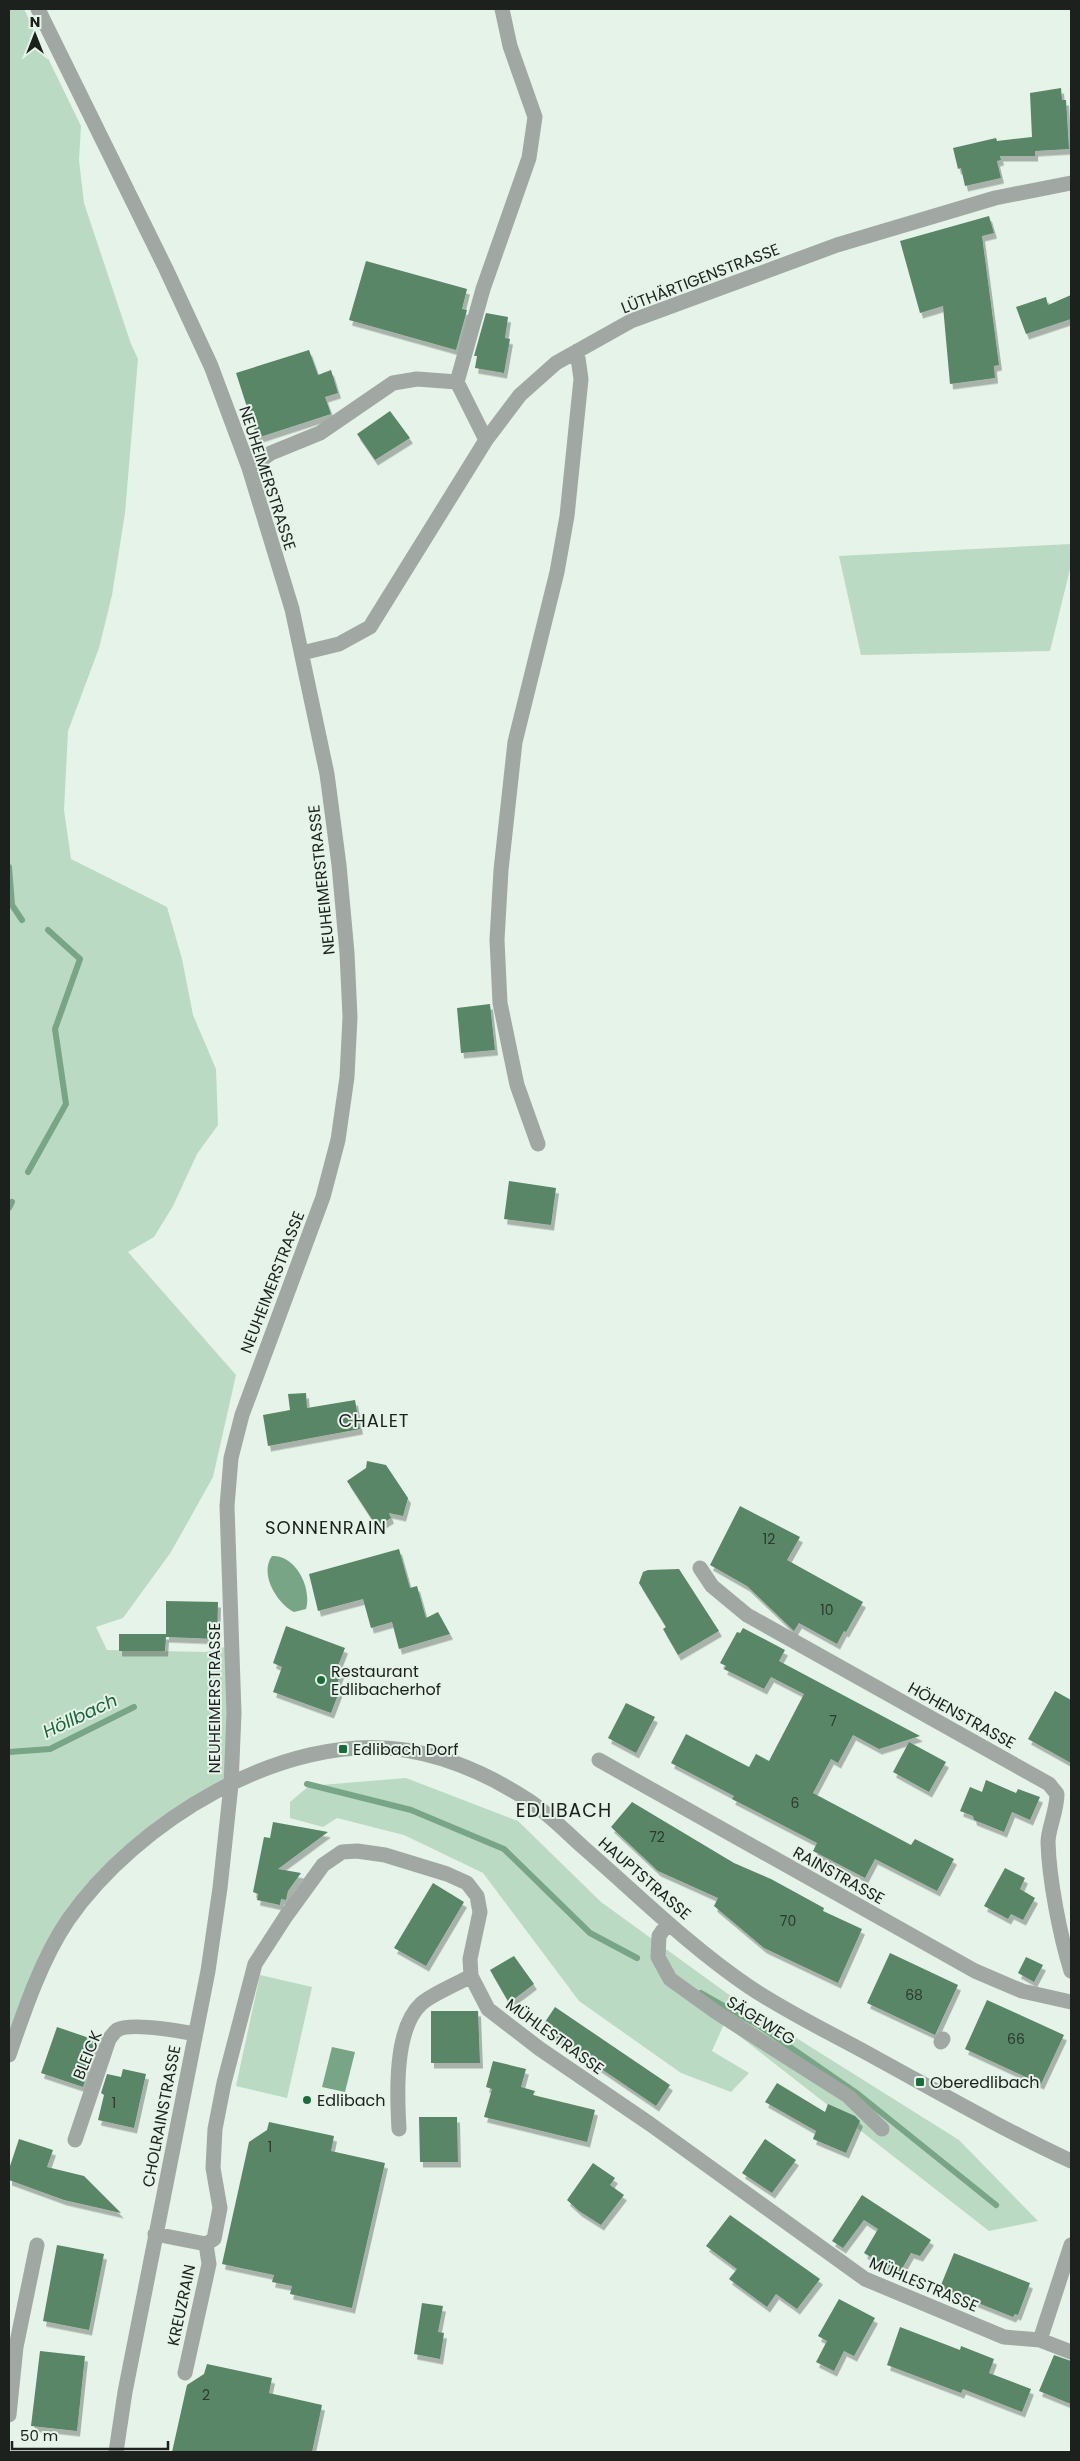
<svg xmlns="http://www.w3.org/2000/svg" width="1080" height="2461" viewBox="0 0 1080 2461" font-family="Poppins,sans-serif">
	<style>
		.green { fill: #bbdac3 }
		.water { fill: #77a585 }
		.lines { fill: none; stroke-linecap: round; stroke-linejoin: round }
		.stream { stroke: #77a585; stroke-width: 6 }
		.building { fill: #598666; filter: url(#shadow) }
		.minor { stroke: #a1a7a2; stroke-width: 15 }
		.poi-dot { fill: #1b6c3d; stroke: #e5f3e8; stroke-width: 2 }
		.labels { text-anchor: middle; stroke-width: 4; stroke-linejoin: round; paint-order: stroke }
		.number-label { font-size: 14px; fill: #2b3a2f }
		.street-label { font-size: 16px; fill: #1c211d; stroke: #e5f3e8 }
		.poi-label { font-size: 16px; fill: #1c211d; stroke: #e5f3e8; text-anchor: start }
		.neighbourhood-label { font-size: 18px; letter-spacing: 1px; fill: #1c211d; stroke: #e5f3e8 }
		.water-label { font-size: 18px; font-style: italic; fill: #1c643a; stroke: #e5f3e8 }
		.quarter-label { font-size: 19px; letter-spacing: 1px; fill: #1c211d; stroke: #e5f3e8 }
	</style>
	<defs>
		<filter id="shadow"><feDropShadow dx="3" dy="5.5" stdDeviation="0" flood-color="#0004"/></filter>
	</defs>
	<rect width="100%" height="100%" fill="#e5f3e8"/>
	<!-- green -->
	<path class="green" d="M9 9H24L81 126 79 160 84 203 131 344 138 359 125 513 112 595 99 648 68 731 64 810 71 859 167 907 182 959 193 1015 216 1069 218 1125 197 1154 173 1206 154 1237 128 1252 236 1375 213 1477 171 1552 123 1618 96 1627 107 1650 206 1652 232 1645 231 1785 167 1821 66 1922 9 2055Z
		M1071 544V565L1050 651 861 655 839 556Z
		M406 1778 518 1821 601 1902 739 2002 959 2140 1038 2221 989 2231 724 2024 712 2051 749 2073 731 2092 681 2073 579 2001 483 1873 404 1835 337 1818 323 1827 290 1818V1802L309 1786Z
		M260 1975 312 1987 287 2098 236 2086Z"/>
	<!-- water -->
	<path class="water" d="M272 1556C296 1555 312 1588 306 1609L294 1612C277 1603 259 1574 272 1556Z
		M332 2047 355 2052 345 2092 322 2087Z"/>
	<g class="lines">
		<!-- stream -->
		<path class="stream" d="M9 867 12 905 22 920
			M28 1172 66 1104 55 1029 80 959 48 930
			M9 1208 12 1202
			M9 1752 50 1749 134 1707
			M307 1784 411 1810 504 1849 590 1933 637 1958
			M701 1993 761 2027 858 2094 996 2205"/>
	</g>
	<!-- building -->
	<path class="building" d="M1061 88 1062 100H1066L1069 149 1035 151V156H1000L1001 160 997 161 1001 178 965 186 961 168 958 169 953 148 996 138 997 141 1032 137 1030 93Z
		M989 216 994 233 982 236 999 365 994 366 995 378 950 384 943 306 920 313 900 241Z
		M366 261 467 289 462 309 467 310 456 350 349 320Z
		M1071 295V319L1026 334 1016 307 1046 297 1048 305Z
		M486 313 508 317 505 338 510 339 504 373 475 368 477 356H474Z
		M309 350 318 375 331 370 338 393 325 397 331 414 257 438 236 373Z
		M390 411 410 438 375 460 357 434Z
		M490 1004 495 1050 461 1053 457 1008Z
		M509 1181 556 1188 551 1225 504 1219Z
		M306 1393 307 1408 355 1400 360 1429 268 1446 263 1415 290 1410 288 1394Z
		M367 1461 386 1465 408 1498 403 1516 389 1513 391 1518 377 1527 347 1481 366 1468Z
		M740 1506 800 1537 787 1560 863 1602 846 1632 844 1631 837 1644 799 1623 794 1631 747 1586 710 1565Z
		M399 1549 410 1588 417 1586 426 1618 438 1612 450 1634 399 1649 392 1622 371 1628 363 1599 318 1611 309 1574Z
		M679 1569 719 1631 678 1655 663 1629 666 1627 639 1583 643 1572 648 1570Z
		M166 1601 218 1602 217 1639 166 1637 165 1651H119V1634H166Z
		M286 1626 345 1648 338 1666 343 1668 336 1686 341 1687 331 1713 273 1692 282 1667 273 1663Z
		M743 1628 785 1650 779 1661 920 1736 879 1749 853 1735 838 1763 831 1759 813 1793 911 1845 915 1839 954 1859 937 1891 875 1859 865 1878 813 1851 817 1843 732 1799 734 1796 671 1763 686 1734 749 1767 756 1754 769 1761 804 1694 771 1677 764 1689 724 1669 726 1666 720 1663 737 1632 740 1633Z
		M1055 1691 1071 1700V1763L1028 1739Z
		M626 1703 655 1717 636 1753 608 1738Z
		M909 1742 946 1762 929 1792 893 1772Z
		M986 1780 1016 1793 1018 1789 1040 1797 1030 1820 1012 1812 1004 1832 974 1820 973 1816 960 1811 970 1787 982 1792Z
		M632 1802 734 1863 771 1879 824 1908 823 1911 862 1929 838 1983 764 1948 714 1906 718 1898 658 1871 611 1827Z
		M273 1822 328 1832 278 1869 301 1873 288 1891 286 1900 281 1899 280 1905 257 1900 258 1894 253 1892 264 1837 270 1838Z
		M1005 1868 1025 1878 1020 1889 1035 1898 1023 1920 1011 1914 1008 1919 984 1906Z
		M433 1883 464 1902 426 1966 394 1948Z
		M890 1953 958 1985 935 2035 867 2003Z
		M514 1956 534 1984 509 2003 490 1970Z
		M1026 1957 1043 1965 1034 1982 1018 1973Z
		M987 2000 1064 2035 1041 2084 965 2049Z
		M555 2007 670 2085 656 2106 541 2028Z
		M431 2011H478L480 2063H431Z
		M57 2027 98 2041 83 2087 41 2073Z
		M493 2061 526 2069 521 2087 535 2091 533 2095 595 2110 587 2142 484 2117 492 2089 486 2087Z
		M123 2069 146 2074 134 2128 98 2120 104 2095 101 2093 107 2074 121 2077Z
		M777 2083 825 2112 828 2104 855 2116 860 2121 846 2153 813 2139 816 2131 765 2102Z
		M419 2117H457L458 2162H420Z
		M269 2122 334 2136 331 2151 385 2163 352 2308 290 2294 292 2286 272 2282 274 2275 222 2264 249 2142 267 2130Z
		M19 2139 53 2150 47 2167 84 2176 121 2213 64 2200 9 2180V2169Z
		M765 2139 796 2160 772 2193 742 2173Z
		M593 2163 615 2178 610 2185 624 2195 601 2225 579 2211 567 2200Z
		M862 2195 931 2240 920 2256 911 2253 899 2274 864 2253 878 2229 864 2220 843 2248 832 2241Z
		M730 2215 820 2279 797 2309 776 2294 767 2307 729 2279 737 2269 706 2246Z
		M57 2245 104 2254 89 2330 43 2321Z
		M954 2253 1030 2283 1018 2315 1015 2314 1013 2317 943 2289 944 2286 941 2285Z
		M839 2299 875 2318 854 2356 844 2351 834 2371 816 2362 827 2341 818 2336Z
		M422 2303 443 2306 438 2332 444 2333 440 2359 414 2354Z
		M900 2327 960 2350 961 2346 994 2359 989 2373 1031 2389 1022 2412 963 2389 961 2393 887 2365Z
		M40 2351 85 2356 77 2431 31 2426Z
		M1054 2355 1071 2361V2404L1039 2391Z
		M207 2364 272 2378 269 2393 322 2405 312 2452H172L187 2385 204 2374Z"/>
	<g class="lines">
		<!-- minor -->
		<path class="minor" d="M38 9 166 269 211 366 249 468 292 609 327 774 339 865 347 953 350 1017 347 1077 338 1140 323 1197 242 1415 231 1458 227 1506 234 1713 231 1785 220 1888 208 1971 125 2392 116 2452
			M486 440 457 382 483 289 529 158 535 117 510 46 502 9
			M249 468 271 453 320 433 393 383 417 379 457 382
			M302 653 339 644 370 627 486 440 520 395 556 363 631 321 837 245 995 198 1071 183
			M538 1144 517 1085 500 1003 497 940 501 870 515 742 557 572 567 516 581 379 577 351
			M700 1568 712 1586 747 1615 1049 1784 1057 1794C1057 1811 1048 1829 1048 1842 1049 1879 1060 1936 1071 1971
			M599 1760 975 1971 1022 1991 1071 2002
			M668 1923 659 1936 658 1957 670 1979 716 2012 848 2096 882 2129
			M941 2042 943 2039
			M9 2055C24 2011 42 1958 68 1920 135 1823 283 1731 405 1750 449 1757 491 1776 528 1800 548 1813 566 1832 584 1848 637 1894 689 1946 748 1986 788 2013 833 2034 876 2058 940 2093 1004 2130 1071 2161
			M399 2129C397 2095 394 2029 421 2004 430 1995 459 1983 471 1976
			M75 2140 109 2039C112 2036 114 2032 117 2030 131 2022 179 2031 195 2034
			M155 2234 206 2244 214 2239 220 2208 213 2168 215 2129 224 2083 255 1964 286 1916 323 1865 342 1852 357 1851 385 1855 447 1874 467 1883 477 1896 480 1912 470 1959 471 1976 488 2009 540 2049 650 2124 865 2279 1004 2337 1040 2340 1071 2352
			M1040 2340 1071 2245
			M185 2373 209 2264 206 2244
			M9 2415 16 2347 37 2245"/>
	</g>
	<!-- markers -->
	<g class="poi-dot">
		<circle cx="321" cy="1680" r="5"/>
		<rect x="338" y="1744" width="10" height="10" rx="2.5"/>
		<rect x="915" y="2077" width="10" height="10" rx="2.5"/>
		<circle cx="307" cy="2100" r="5"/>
	</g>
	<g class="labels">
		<!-- number labels -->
		<g class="number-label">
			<text x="769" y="1544">12</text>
			<text x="827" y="1615">10</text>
			<text x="833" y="1726">7</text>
			<text x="795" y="1808">6</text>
			<text x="657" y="1842">72</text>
			<text x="788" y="1926">70</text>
			<text x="914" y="2000">68</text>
			<text x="1016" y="2044">66</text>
			<text x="114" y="2108">1</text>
			<text x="270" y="2152">1</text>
			<text x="206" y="2400">2</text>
		</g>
		<!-- street labels -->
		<g class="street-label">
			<text transform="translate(700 278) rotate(-21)" y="6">LÜTHÄRTIGENSTRASSE</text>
			<text transform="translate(268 478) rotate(72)" y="6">NEUHEIMERSTRASSE</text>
			<text transform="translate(321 880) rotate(-96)" y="6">NEUHEIMERSTRASSE</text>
			<text transform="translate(272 1282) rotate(-69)" y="6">NEUHEIMERSTRASSE</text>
			<text transform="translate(214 1698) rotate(-90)" y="6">NEUHEIMERSTRASSE</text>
			<text transform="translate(962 1715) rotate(29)" y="6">HÖHENSTRASSE</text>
			<text transform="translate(839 1875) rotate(29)" y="6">RAINSTRASSE</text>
			<text transform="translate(645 1878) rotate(41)" y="6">HAUPTSTRASSE</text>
			<text transform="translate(761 2020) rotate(32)" y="6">SÄGEWEG</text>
			<text transform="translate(555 2036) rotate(36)" y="6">MÜHLESTRASSE</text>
			<text transform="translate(87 2055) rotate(-68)" y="6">BLEICK</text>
			<text transform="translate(161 2116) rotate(-79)" y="6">CHOLRAINSTRASSE</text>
			<text transform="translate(924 2284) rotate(23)" y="6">MÜHLESTRASSE</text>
			<text transform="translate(181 2305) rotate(-78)" y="6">KREUZRAIN</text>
		</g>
		<!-- poi labels -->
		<g class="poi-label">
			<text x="331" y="1677">Restaurant<tspan x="331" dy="18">Edlibacherhof</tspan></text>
			<text x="353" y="1755">Edlibach Dorf</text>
			<text x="930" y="2088">Oberedlibach</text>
			<text x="317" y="2106">Edlibach</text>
		</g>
		<!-- neighbourhood labels -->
		<g class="neighbourhood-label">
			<text x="374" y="1427">CHALET</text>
			<text x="326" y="1534">SONNENRAIN</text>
		</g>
		<!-- water labels -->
		<g class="water-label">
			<text transform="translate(80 1716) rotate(-25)" y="6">Höllbach</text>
		</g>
		<!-- quarter labels -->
		<g class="quarter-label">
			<text x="564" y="1817">EDLIBACH</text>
		</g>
	</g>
	<!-- border -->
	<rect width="1080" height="2461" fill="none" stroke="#1c211d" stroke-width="20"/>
	<!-- north arrow -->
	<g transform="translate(35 35)" stroke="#e5f3e8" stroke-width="4" paint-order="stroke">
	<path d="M0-4L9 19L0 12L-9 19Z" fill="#1c211d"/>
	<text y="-8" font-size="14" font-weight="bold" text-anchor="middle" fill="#1c211d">N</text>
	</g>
	<!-- scale -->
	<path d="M12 2441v8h156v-8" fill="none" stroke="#1c211d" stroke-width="2.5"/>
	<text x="20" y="2441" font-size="15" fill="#1c211d" stroke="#e5f3e8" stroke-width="4" paint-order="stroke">50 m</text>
</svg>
